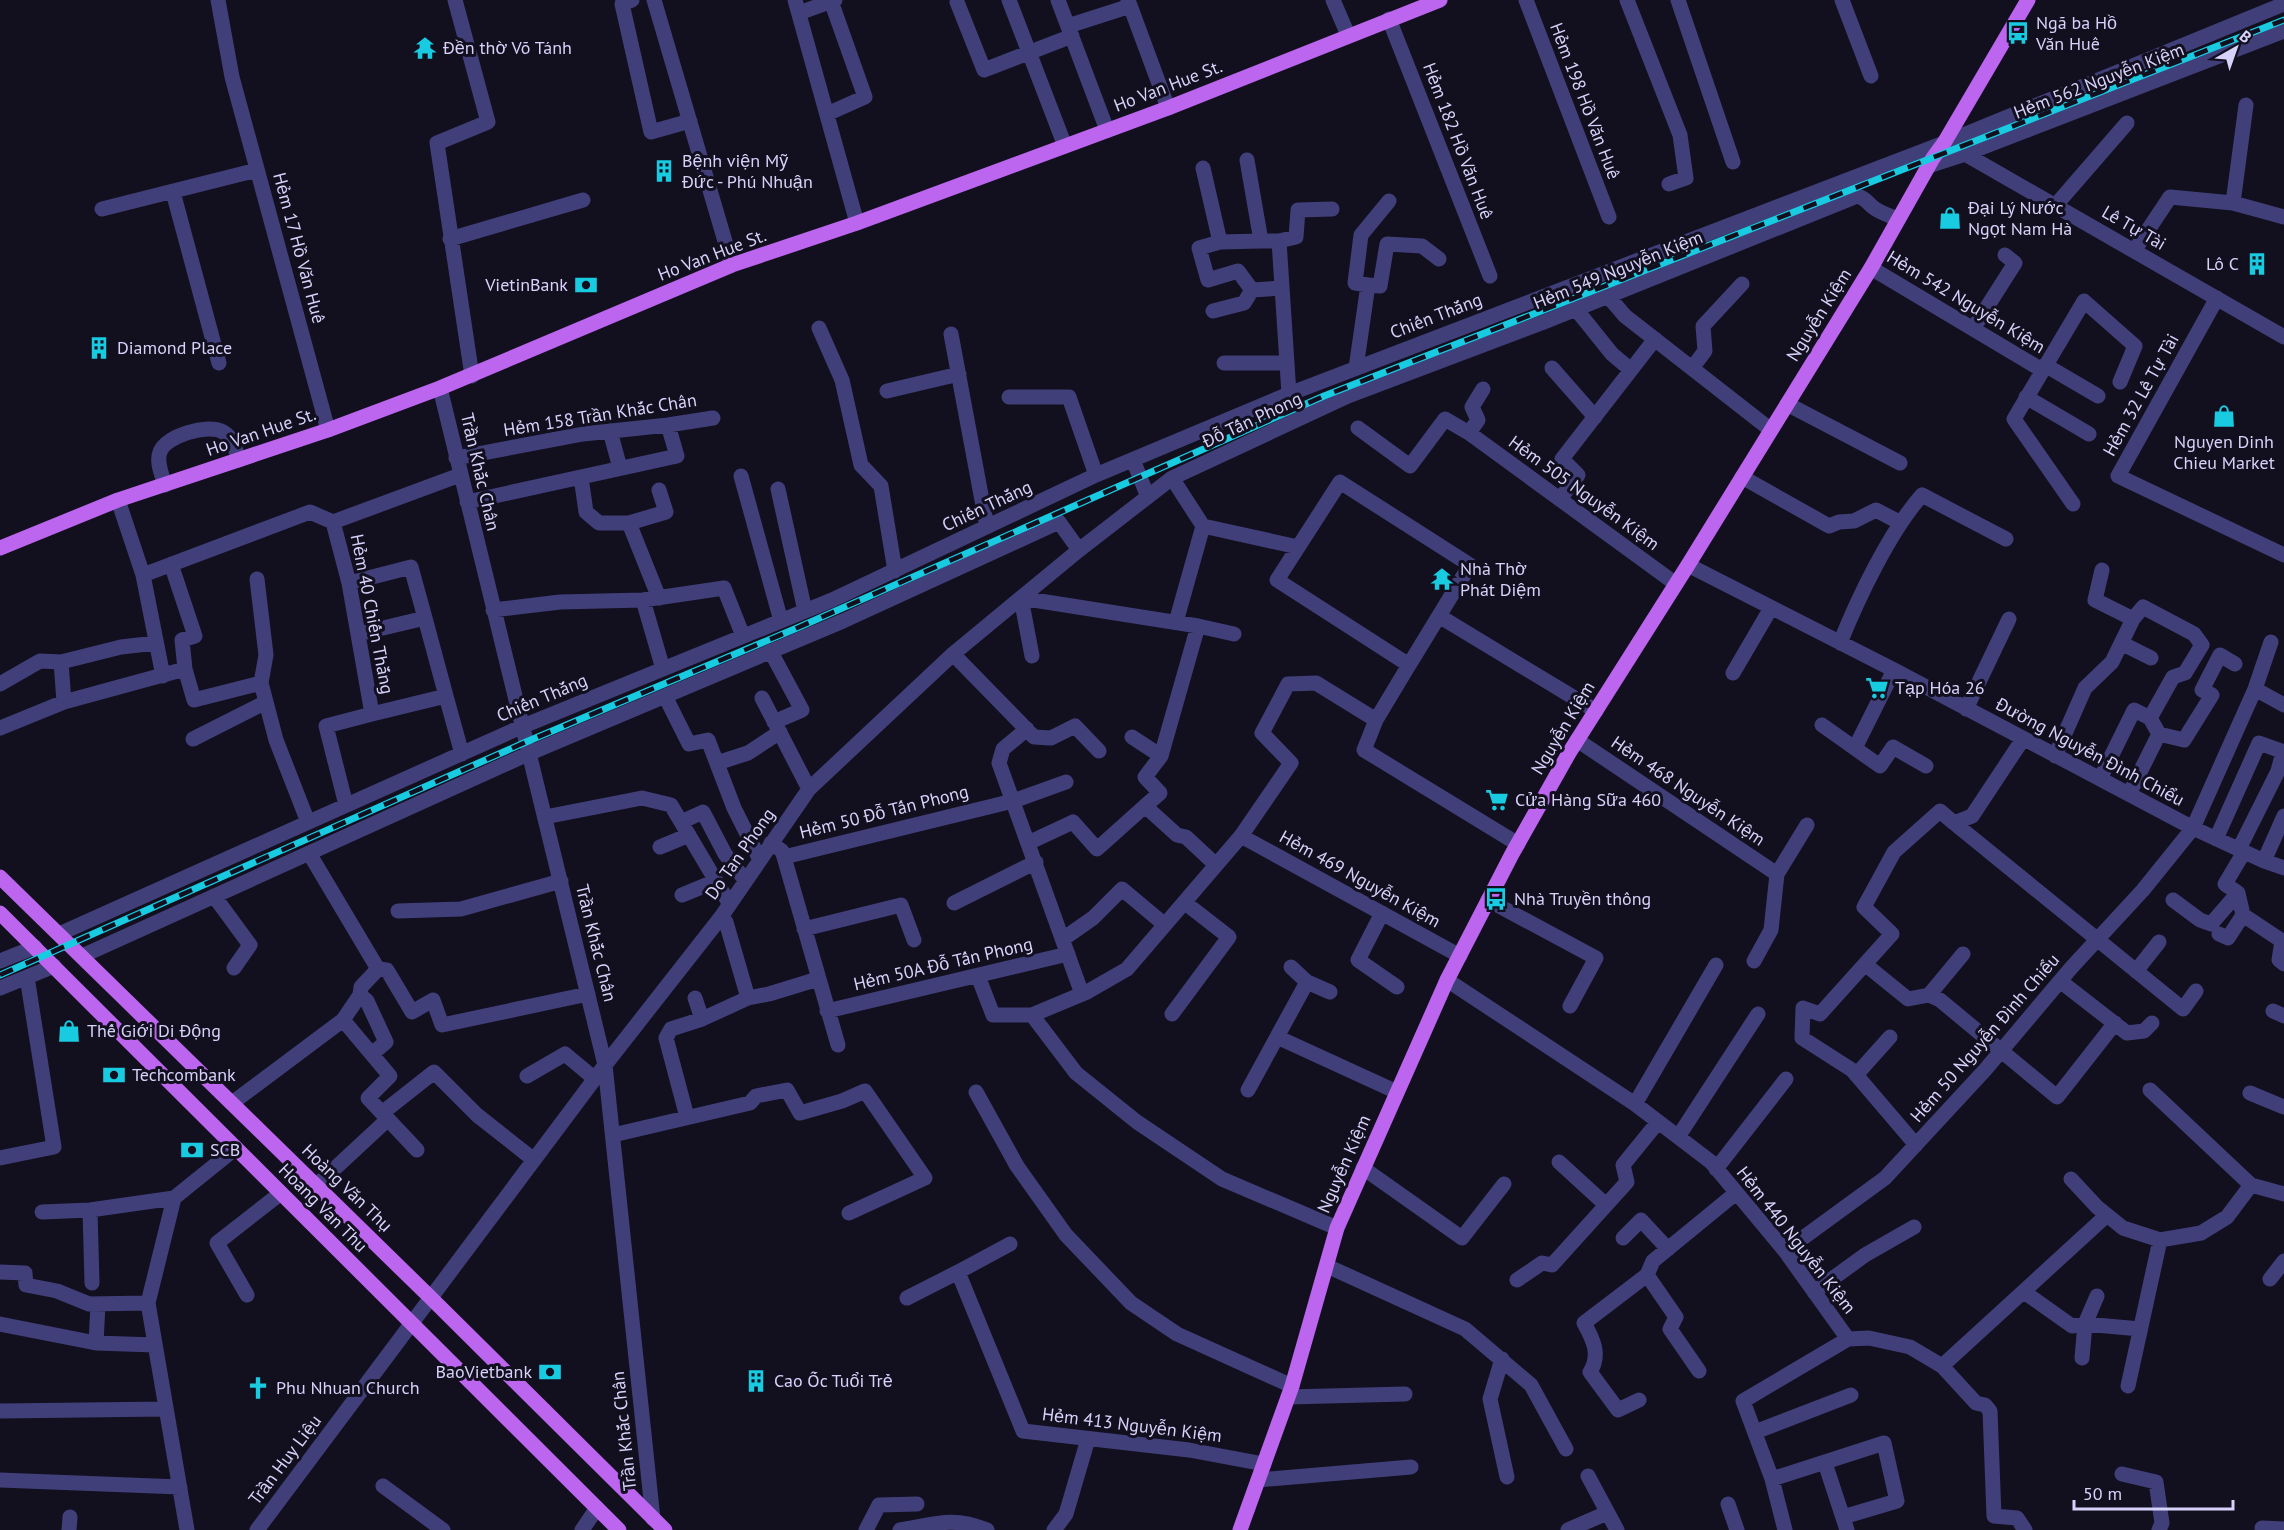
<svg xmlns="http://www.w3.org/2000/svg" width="2284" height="1530" viewBox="0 0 2284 1530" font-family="'PT Sans',sans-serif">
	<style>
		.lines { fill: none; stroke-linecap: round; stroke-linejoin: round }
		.minor { stroke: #413f7a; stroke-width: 15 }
		.major { stroke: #bc65ef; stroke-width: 15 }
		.rail-casing { stroke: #18cbe1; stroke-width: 7 }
		.rail { stroke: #120f1f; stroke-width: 4.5; stroke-dasharray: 14; stroke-linecap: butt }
		.labels { text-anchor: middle; stroke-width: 6; stroke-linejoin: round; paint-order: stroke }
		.poi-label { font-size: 18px; fill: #d7d2fa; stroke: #120f1f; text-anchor: start }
		.street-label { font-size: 18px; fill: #d7d2fa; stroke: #120f1f }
	</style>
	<rect width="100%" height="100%" fill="#120f1f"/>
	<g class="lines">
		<!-- minor -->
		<path class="minor" d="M218 0 232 77 328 430
			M455 0 488 122 437 143 472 376
			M632 0 622 4 651 132 690 121
			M654 0 732 265
			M795 0 857 223
			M1009 0 1065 146
			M1058 0 1107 130
			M1128 0 1168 108
			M1333 0 1348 35
			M1526 0 1609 217
			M1627 0 1680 135 1686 178 1669 184
			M1678 0 1733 162
			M1842 0 1871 76
			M957 2 984 70 1072 36
			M799 13 835 0
			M1389 19 1490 276
			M1068 26 1130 6
			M827 114 865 97 831 1
			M1965 154 2284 337
			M1247 160 1261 241H1279L1289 394
			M1928 166 1965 154 2284 31
			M1203 168 1220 242 1261 241
			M173 192 219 363
			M2233 203 2284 217
			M2055 206 2127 123
			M102 209 257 170
			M450 239 583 200
			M1279 241 1296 237 1298 210 1332 209
			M1220 242 1199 248 1208 280 1238 271 1252 290
			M2134 251 2170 197 2233 203 2246 105
			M1871 268 2042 370
			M1368 285 1355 283 1361 235 1389 201
			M1607 295 1625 316 1771 430
			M2217 298 2118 476 2284 555
			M1575 308 1612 354 1631 370
			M1213 311 1244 303 1252 290 1282 288
			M819 328 842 380 861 465 881 486 895 571
			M1973 329 2015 263 2005 255
			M951 334 987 527
			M1224 363H1287
			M2045 365 2098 396
			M1356 368 1368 285 1380 286 1387 244 1422 246 1439 259
			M1552 368 1595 417
			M1692 368 1705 351 1703 326 1742 284
			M440 388 605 1065 653 1519
			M887 391 959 374
			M1009 397H1069L1096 475
			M2026 397 2089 434
			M1787 404 1900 463
			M1358 428 1410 466 1445 419 1469 433 1676 584
			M610 431 620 468
			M1469 433 1478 420 1472 407 1483 389
			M456 458 583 434 668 425 713 418
			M1133 460 1148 497
			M741 476 781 621
			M581 477 586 512 599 523H629
			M1742 477 1829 526 1839 522 1854 521 1876 510 1901 523
			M1172 478 1203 526 1176 622
			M1340 482 1470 565 1409 665 1277 580Z
			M165 485C162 475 156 462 160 452 165 436 208 423 223 432 233 437 235 449 239 460
			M778 489 805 611
			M1560 499 1578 475 1562 459 1655 339
			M118 500 143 575 163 676
			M467 502 677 456 668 425
			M2073 504 2014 419 2084 301 2135 346 2120 382
			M333 522 349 583 372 714 446 696 462 754
			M1203 526 1298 547
			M171 564 195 636 182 640 185 669 194 700 261 683
			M1688 565 1894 670 2193 828 2264 861 2284 868
			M2102 570 2095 600 2133 619
			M143 575 310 512 333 522 460 475
			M257 579 266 655 261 683 276 740 308 822
			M349 583 411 567 425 618
			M659 598 629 523 666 512 659 490
			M643 600 663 669
			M493 610 560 602 643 600 724 588 743 636
			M1439 616 1596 711
			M1198 626 1161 756 1145 777 1160 793 1145 806 1177 835 1186 837 1216 865
			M358 634 425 618 446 696
			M1840 643C1858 598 1890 531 1922 495L2006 539
			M2121 643 2151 658
			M771 652 802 710 774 722
			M953 654 1034 737 1051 738 1075 726 1099 751
			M1032 656 1021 598 1198 626 1234 634
			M1733 673 1771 608
			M0 684 40 661 61 662
			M2255 689 2284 705
			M665 696 689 744 708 740 734 808 760 860
			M762 698 809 789
			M64 702 61 662 121 647 156 643
			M1966 709 2009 619
			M2150 718 2159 734 2184 740 2212 695 2202 690 2220 655 2235 664
			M1376 720 1409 665
			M1822 725 1880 766 1893 747 1926 766
			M0 728 64 702 185 669
			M1027 729 1003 749 999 763 1082 994
			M1132 737 1161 756
			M193 739 266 702
			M1577 740 1777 874
			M1855 748 1894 670
			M2055 756 2085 688 2112 662 2133 619 2143 607 2194 634 2202 645 2185 673 2173 677 2150 718
			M717 763 748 753 780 732
			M2100 779 2134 710 2150 718
			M2129 794 2159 734
			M346 805 326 726 372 714
			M545 817 642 798 671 805 729 903
			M681 822 703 812 725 854 745 880
			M1954 823 2183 1009 2196 991
			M1241 836 1460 956
			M2216 839 2259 743 2284 752
			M771 843 782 851 784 857 1013 801 1066 782
			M1028 843 1073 822 1097 849 1145 806
			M660 847 689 835
			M2239 849 2278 771 2283 752
			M2244 852 2225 884 2238 893 2243 915 2282 941 2279 960 2284 964
			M784 857 838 1045
			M2264 861 2284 816
			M682 895 716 881
			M214 896 250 945 234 968
			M1488 900 1596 958 1570 1006
			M2173 900 2200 920 2211 924 2238 893
			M954 903 1036 862
			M398 911 461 909 561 881
			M1382 913 1358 960 1397 987
			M721 917 726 922 748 998 769 994 818 979
			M804 929 901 905 914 940
			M59 934 521 727 832 600 1096 475 1289 394 1944 143 2284 4
			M2219 934 2228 938 2243 915
			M1063 939 1093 918 1122 889 1165 925
			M82 956 530 753 843 621 1059 522 1079 550
			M0 961 35 947
			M1754 961 1771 930 1777 874 1807 825
			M1866 965 1908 999 1929 995 1940 1000 2057 1097 2115 1023
			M1291 967 1307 982 1330 992
			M378 969 387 970 412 1012 433 1000 442 1025 588 994
			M2136 971 2159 942
			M978 976 993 1015H1032L1087 992 1127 969 1241 836 1291 763 1262 733 1288 684 1316 683 1376 720 1364 750 1518 844
			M1447 980 1635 1104 1711 1162 1785 1251 1848 1339 1869 1338 1910 1347 1942 1366 2107 1215
			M2060 981 2127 1033 2144 1031 2152 1023
			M0 988 54 966
			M360 995 367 1001 386 1042 372 1054
			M1929 995 1963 954
			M827 1011 1068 954
			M2273 1011 2284 1016
			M1172 1014 1229 937 1184 902
			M1032 1015 1076 1073 1137 1122 1222 1179 1337 1228
			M702 1019 748 998
			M343 1020 390 1076 368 1098 417 1150
			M1277 1037 1397 1092
			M1856 1075 1890 1037
			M527 1076 565 1054 595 1079
			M1248 1090 1307 982
			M2150 1090 2251 1185
			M976 1092 1017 1166 1066 1235 1131 1303 1177 1334 1292 1386
			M2250 1093 2284 1107
			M232 1103 343 1020 360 995 361 987 378 969 309 853
			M1635 1104 1716 965
			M382 1113 434 1072 477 1115 534 1160
			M687 1117 666 1038 671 1029 702 1019 695 998
			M613 1135 750 1103 756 1096 787 1090 800 1113 842 1101 865 1091 925 1178 849 1213
			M1678 1137 1758 1014
			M1916 1145 1852 1070 1802 1038 1803 1008 1820 1014 1892 934 1864 907 1894 852 1940 811 1954 823 1972 816 2023 739
			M0 1158 54 1147 27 977
			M1559 1162 1606 1205
			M1363 1168 1462 1238 1504 1184
			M1716 1169 1786 1079
			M2071 1179 2097 1207 2123 1228 2160 1240 2201 1233 2227 1217 2251 1185 2284 1194
			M317 1185 387 1120
			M90 1210 92 1283
			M42 1212 90 1210 174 1198
			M1623 1238 1641 1220 1668 1249
			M1010 1244 958 1272 1023 1431 1189 1450 1264 1464
			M1785 1251 1885 1178 1985 1070 2071 968 2143 890 2193 828 2255 689 2271 642
			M1327 1266 1465 1329 1531 1385 1566 1449
			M0 1272 25 1273 26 1285 57 1291 89 1304 148 1303
			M1647 1275 1676 1317 1670 1329 1699 1371
			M2270 1279 2284 1261
			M1517 1280 1542 1263 1552 1265 1627 1182 1623 1165 1658 1122
			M1814 1292 1865 1255 1914 1227
			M2024 1292 2072 1326 2085 1324 2140 1329
			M247 1295 217 1243 281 1193
			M907 1298 958 1272
			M0 1324 96 1343 155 1345
			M96 1343 98 1304
			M2082 1358 2085 1324 2097 1296
			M1502 1359 1490 1399 1507 1477
			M1942 1366 1976 1403 1985 1405 1990 1411 1994 1516 2017 1518 2025 1530
			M2128 1386 2160 1240
			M1288 1397 1405 1394
			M1639 1400 1618 1410 1590 1372C1601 1355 1593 1339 1584 1323L1647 1275 1653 1261 1736 1193
			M0 1411 166 1409
			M1755 1432 1851 1395
			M1825 1463 1847 1530
			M2122 1474 2156 1482 2162 1523 2159 1530
			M1588 1476 1617 1530
			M1772 1479 1884 1443 1897 1501 1843 1517
			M0 1480 180 1487
			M1258 1480 1411 1467
			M383 1486 443 1530
			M1728 1504 1737 1530
			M2262 1528 2284 1529
			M69 1530 70 1517
			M187 1530 148 1303 174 1198 236 1148
			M257 1530 605 1065 721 917 809 789 953 654 1079 550 1172 478 1348 396 1544 322 1857 196C1865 197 1867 203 1874 208 1881 213 1890 216 1898 219
			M582 1530 597 1508
			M866 1530 879 1505 917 1504
			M900 1530C935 1524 953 1516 987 1530
			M1054 1530 1066 1514 1088 1439
			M1568 1530 1607 1513
			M1785 1530 1772 1479 1743 1401 1848 1339"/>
		<!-- major -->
		<path class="major" d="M0 548 118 500 328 430 440 388 732 265 857 223 1168 108 1440 0
			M0 877 431 1298 665 1530
			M0 913 619 1530
			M1240 1530 1292 1386 1337 1228 1447 980 1512 854 1569 753 1688 565 1871 268 1933 158 1944 143 2028 0"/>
		<!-- rail casing -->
		<g class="rail-casing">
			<path id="rail" d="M0 975 526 742 797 628 1324 396 2284 20"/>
		</g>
		<!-- rail -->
		<use href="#rail" class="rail"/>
	</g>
	<!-- icons -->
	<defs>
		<g id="bus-bare" transform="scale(1.8)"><path d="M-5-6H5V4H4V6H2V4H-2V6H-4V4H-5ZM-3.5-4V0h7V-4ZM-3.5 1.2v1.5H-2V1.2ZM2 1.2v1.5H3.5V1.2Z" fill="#18cbe1" stroke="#120f1f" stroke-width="2.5" paint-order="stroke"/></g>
		<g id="temple-bare" transform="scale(1.8)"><path d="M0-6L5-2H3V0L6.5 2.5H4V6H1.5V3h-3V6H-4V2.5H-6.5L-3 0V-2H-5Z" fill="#18cbe1" stroke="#120f1f" stroke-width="2.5" paint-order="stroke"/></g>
		<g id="building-bare" transform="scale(1.8)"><path d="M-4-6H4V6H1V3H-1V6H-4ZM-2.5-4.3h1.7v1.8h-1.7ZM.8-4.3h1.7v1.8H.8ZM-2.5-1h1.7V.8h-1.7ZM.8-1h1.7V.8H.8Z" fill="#18cbe1" stroke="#120f1f" stroke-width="2.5" paint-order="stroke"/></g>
		<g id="shop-bare" transform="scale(1.8)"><path d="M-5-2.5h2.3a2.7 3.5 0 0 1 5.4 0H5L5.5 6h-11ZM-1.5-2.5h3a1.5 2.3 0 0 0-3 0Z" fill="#18cbe1" stroke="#120f1f" stroke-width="2.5" paint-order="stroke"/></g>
		<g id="bank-bare" transform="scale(1.8)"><path d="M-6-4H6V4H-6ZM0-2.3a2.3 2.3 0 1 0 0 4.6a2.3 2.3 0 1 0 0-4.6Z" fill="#18cbe1" stroke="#120f1f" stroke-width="2.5" paint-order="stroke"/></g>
		<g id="supermarket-bare" transform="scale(1.8)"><path d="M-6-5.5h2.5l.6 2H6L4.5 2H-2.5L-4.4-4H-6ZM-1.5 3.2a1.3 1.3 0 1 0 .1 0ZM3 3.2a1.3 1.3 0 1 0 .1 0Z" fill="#18cbe1" stroke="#120f1f" stroke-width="2.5" paint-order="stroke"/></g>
		<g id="church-bare" transform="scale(1.8)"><path d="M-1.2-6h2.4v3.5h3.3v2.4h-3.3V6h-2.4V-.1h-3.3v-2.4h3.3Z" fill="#18cbe1" stroke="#120f1f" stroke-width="2.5" paint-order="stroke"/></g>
	</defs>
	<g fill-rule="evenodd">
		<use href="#bus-bare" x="2018" y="33"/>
		<use href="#temple-bare" x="425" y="48"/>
		<use href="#building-bare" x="664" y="171"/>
		<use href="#shop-bare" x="1950" y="218"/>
		<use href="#building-bare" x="2257" y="264"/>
		<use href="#bank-bare" x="586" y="285"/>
		<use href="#building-bare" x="99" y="348"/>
		<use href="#shop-bare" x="2224" y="416"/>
		<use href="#temple-bare" x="1442" y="579"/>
		<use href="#supermarket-bare" x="1877" y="688"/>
		<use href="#supermarket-bare" x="1497" y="800"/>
		<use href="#bus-bare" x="1496" y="899"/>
		<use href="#shop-bare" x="69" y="1031"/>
		<use href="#bank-bare" x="114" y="1075"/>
		<use href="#bank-bare" x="192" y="1150"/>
		<use href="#bank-bare" x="550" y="1372"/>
		<use href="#building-bare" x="756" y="1381"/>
		<use href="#church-bare" x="258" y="1388"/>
	</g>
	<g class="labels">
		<!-- poi labels -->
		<g class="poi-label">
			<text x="2036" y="29">Ngã ba Hồ<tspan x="2036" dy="21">Văn Huê</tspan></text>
			<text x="443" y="54">Đền thờ Võ Tánh</text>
			<text x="682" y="167">Bệnh viện Mỹ<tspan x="682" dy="21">Đức - Phú Nhuận</tspan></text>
			<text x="1968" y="214">Đại Lý Nước<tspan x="1968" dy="21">Ngọt Nam Hà</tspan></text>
			<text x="2239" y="270" text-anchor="end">Lô C</text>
			<text x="568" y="291" text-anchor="end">VietinBank</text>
			<text x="117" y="354">Diamond Place</text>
			<text x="2224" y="448" text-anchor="middle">Nguyen Dinh<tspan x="2224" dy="21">Chieu Market</tspan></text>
			<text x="1460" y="575">Nhà Thờ<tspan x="1460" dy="21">Phát Diệm</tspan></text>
			<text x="1895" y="694">Tạp Hóa 26</text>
			<text x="1515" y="806">Cửa Hàng Sữa 460</text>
			<text x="1514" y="905">Nhà Truyền thông</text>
			<text x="87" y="1037">Thế Giới Di Động</text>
			<text x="132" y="1081">Techcombank</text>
			<text x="210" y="1156">SCB</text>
			<text x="532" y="1378" text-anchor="end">BaoVietbank</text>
			<text x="774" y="1387">Cao Ốc Tuổi Trẻ</text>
			<text x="276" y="1394">Phu Nhuan Church</text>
		</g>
		<!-- street labels -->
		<g class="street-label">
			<text transform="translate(2099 81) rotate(-21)" y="6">Hẻm 562 Nguyễn Kiệm</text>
			<text transform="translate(1168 86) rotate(-21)" y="6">Ho Van Hue St.</text>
			<text transform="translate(1585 101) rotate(69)" y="6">Hẻm 198 Hồ Văn Huê</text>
			<text transform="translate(1458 141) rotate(69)" y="6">Hẻm 182 Hồ Văn Huê</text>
			<text transform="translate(2134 228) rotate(30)" y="6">Lê Tự Tài</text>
			<text transform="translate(299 248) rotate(75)" y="6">Hẻm 17 Hồ Văn Huê</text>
			<text transform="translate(712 255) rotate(-21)" y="6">Ho Van Hue St.</text>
			<text transform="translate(1618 270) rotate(-22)" y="6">Hẻm 549 Nguyễn Kiệm</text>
			<text transform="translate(1966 302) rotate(31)" y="6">Hẻm 542 Nguyễn Kiệm</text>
			<text transform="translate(1819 315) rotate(-58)" y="6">Nguyễn Kiệm</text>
			<text transform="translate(1436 316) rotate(-21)" y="6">Chiến Thắng</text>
			<text transform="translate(2141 395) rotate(-61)" y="6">Hẻm 32 Lê Tự Tài</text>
			<text transform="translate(600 415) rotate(-9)" y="6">Hẻm 158 Trần Khắc Chân</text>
			<text transform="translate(1252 420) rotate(-25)" y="6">Đỗ Tấn Phong</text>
			<text transform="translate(261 432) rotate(-19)" y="6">Ho Van Hue St.</text>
			<text transform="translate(480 472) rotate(77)" y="6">Trần Khắc Chân</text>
			<text transform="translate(1584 493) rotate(36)" y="6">Hẻm 505 Nguyễn Kiệm</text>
			<text transform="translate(987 506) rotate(-25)" y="6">Chiến Thắng</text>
			<text transform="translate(372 614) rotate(79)" y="6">Hẻm 40 Chiến Thắng</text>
			<text transform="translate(542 698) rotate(-23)" y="6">Chiến Thắng</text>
			<text transform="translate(1563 728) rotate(-59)" y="6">Nguyễn Kiệm</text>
			<text transform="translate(2090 752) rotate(28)" y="6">Đường Nguyễn Đình Chiểu</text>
			<text transform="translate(1688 791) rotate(34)" y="6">Hẻm 468 Nguyễn Kiệm</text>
			<text transform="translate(884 812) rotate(-14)" y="6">Hẻm 50 Đỗ Tấn Phong</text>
			<text transform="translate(740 854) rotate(-55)" y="6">Do Tan Phong</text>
			<text transform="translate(1360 879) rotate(29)" y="6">Hẻm 469 Nguyễn Kiệm</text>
			<text transform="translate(596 943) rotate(76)" y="6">Trần Khắc Chân</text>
			<text transform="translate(943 964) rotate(-13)" y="6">Hẻm 50A Đỗ Tấn Phong</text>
			<text transform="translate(1985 1038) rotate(-49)" y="6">Hẻm 50 Nguyễn Đình Chiểu</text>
			<text transform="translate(1344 1164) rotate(-66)" y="6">Nguyễn Kiệm</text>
			<text transform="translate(347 1188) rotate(44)" y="6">Hoàng Văn Thụ</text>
			<text transform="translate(323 1208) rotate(45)" y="6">Hoang Van Thu</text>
			<text transform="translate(1796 1240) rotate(52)" y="6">Hẻm 440 Nguyễn Kiệm</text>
			<text transform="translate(1132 1425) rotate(7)" y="6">Hẻm 413 Nguyễn Kiệm</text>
			<text transform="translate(624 1431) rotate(-96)" y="6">Trần Khắc Chân</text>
			<text transform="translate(285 1460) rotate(-53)" y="6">Trần Huy Liệu</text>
		</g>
	</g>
	<!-- north arrow -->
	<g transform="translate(2236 48) rotate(40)" stroke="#120f1f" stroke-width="4.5" paint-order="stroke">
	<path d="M0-4.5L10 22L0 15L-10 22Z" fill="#d7d2fa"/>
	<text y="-9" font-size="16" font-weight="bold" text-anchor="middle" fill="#d7d2fa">B</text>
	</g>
	<!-- scale -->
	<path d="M2074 1500v9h159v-9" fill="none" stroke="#d7d2fa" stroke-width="3"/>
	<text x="2083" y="1500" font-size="18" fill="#d7d2fa" stroke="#120f1f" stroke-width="4.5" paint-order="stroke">50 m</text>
</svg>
